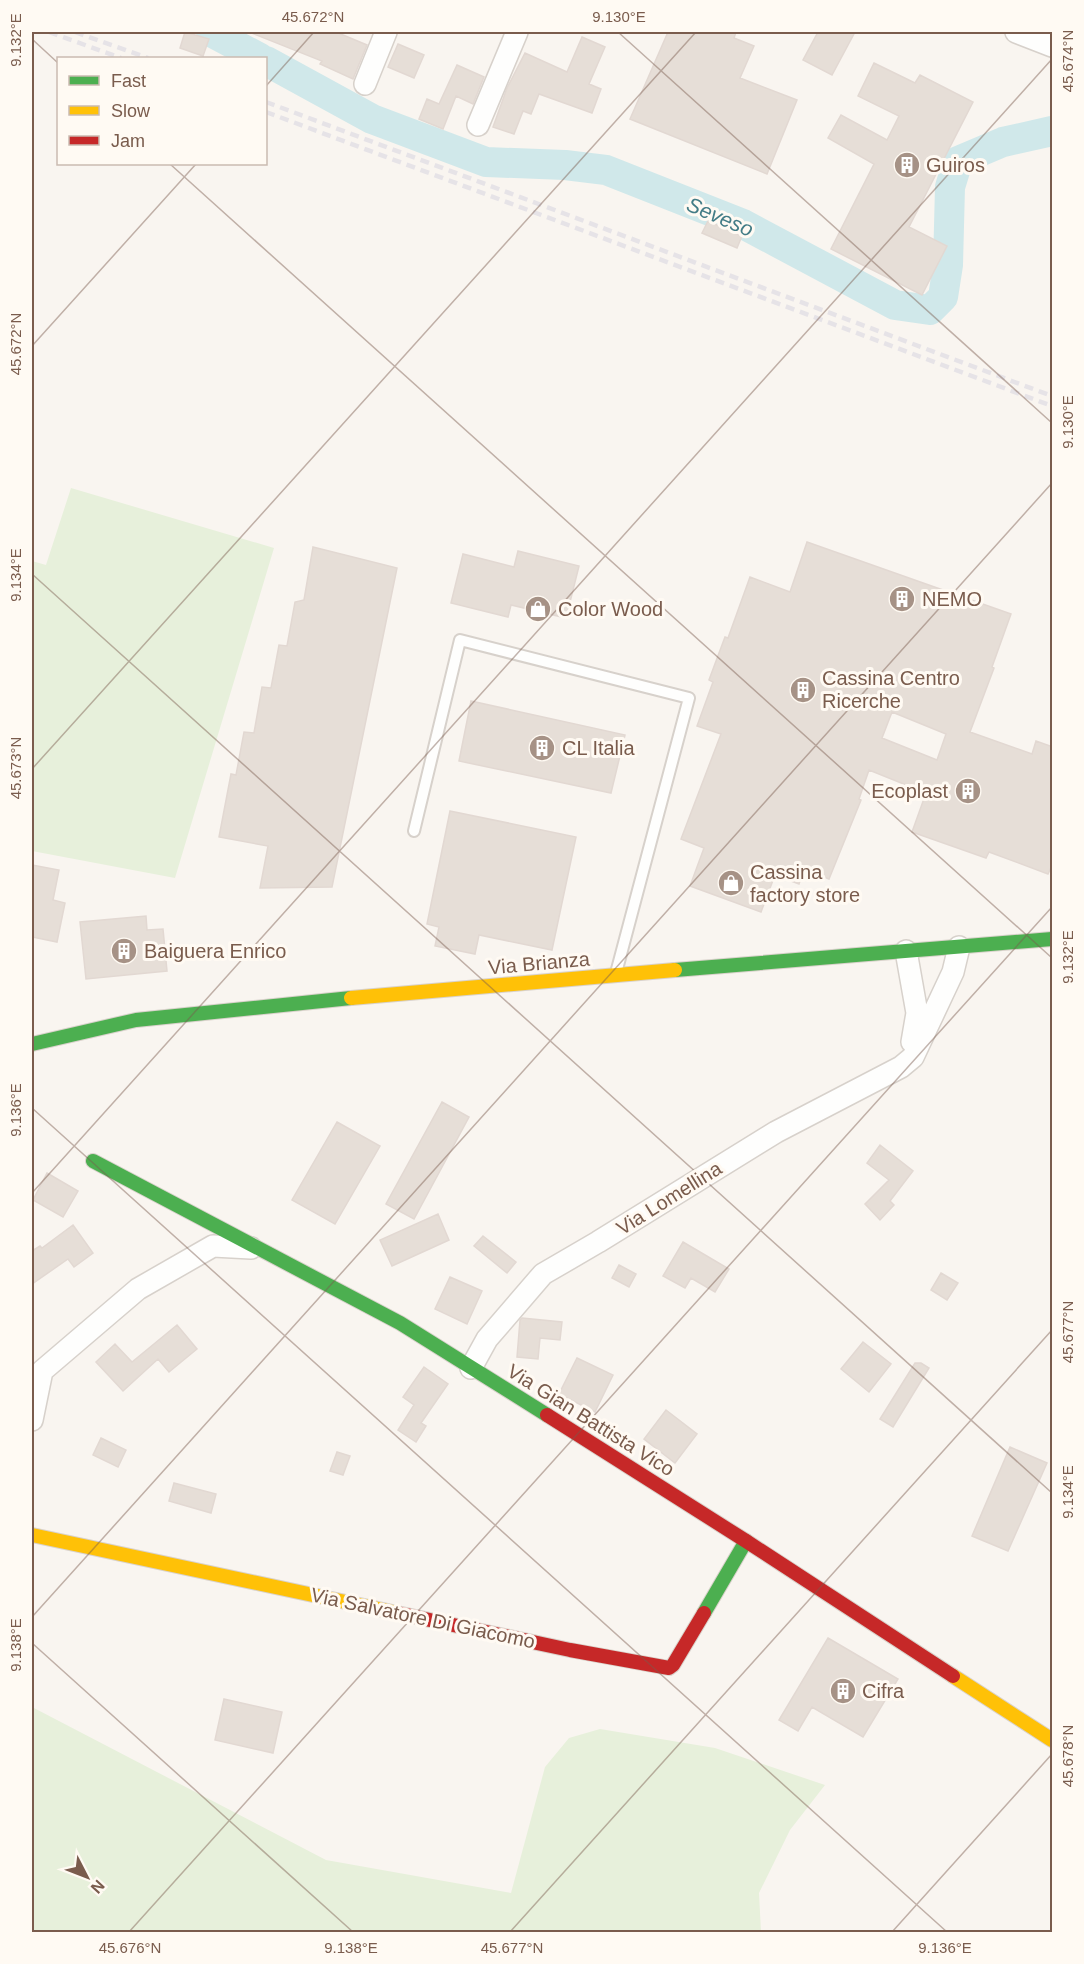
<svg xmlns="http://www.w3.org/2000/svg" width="1084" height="1964" viewBox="0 0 1084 1964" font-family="Helvetica,sans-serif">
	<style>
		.green { fill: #e7f0db }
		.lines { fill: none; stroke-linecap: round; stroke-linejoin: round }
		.river { stroke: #d0e8ea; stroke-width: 30 }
		.building { fill: #e6ded7; stroke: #e2d8d2; stroke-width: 1.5; fill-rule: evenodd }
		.lane-casing { stroke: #d7d1cb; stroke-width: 14 }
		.street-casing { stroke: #d7d1cb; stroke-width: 24 }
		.fast-casing { stroke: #d9d2cb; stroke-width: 16 }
		.slow-casing { stroke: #d9d2cb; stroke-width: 16 }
		.jam-casing { stroke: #d9d2cb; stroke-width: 16 }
		.lane { stroke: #fefefd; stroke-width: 10 }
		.street { stroke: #fefefd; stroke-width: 21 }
		.fast { stroke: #4caf50; stroke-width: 14 }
		.slow { stroke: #ffc107; stroke-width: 14 }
		.jam { stroke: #c62828; stroke-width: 14 }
		.rail { stroke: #e6e3e7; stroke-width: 4.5; stroke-dasharray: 9 6; stroke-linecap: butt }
		.ticks { fill: none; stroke: #7a5c4d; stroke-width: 1.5; stroke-opacity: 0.45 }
		.labels { text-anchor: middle; stroke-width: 6; stroke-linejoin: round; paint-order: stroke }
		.poi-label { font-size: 20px; fill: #7a5c4d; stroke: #fffaf3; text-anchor: start }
		.street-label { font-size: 20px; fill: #7a5c4d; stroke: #fffaf3 }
		.water-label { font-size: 21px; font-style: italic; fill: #437c86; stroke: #fffaf3 }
		.neatline { fill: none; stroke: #7a5c4d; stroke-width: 2 }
		.ticks-label { font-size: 15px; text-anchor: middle; fill: #7a5c4d }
	</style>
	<rect width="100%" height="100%" fill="#f9f5f0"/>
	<!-- green -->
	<path class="green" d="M71 488 274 548 175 878 32 851V561L46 565Z
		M32 1707 326 1860 511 1893 545 1767 569 1738 600 1729 715 1748 825 1785 790 1830 759 1893 761 1932H32Z"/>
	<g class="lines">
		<!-- river -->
		<path class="river" d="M211 32 260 58
			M266 61 372 119 486 162 565 165 606 170 743 224 895 305 930 310 943 297 948 265 950 187 958 161 1003 142 1052 131"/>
	</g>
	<!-- building -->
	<path class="building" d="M185 32 209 39 203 56 180 48Z
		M249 32H336L367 45 353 79 320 64 322 61Z
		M668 32H736L734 38 754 46 740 78 797 100 767 174 630 119Z
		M818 32H855L832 75 803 60Z
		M582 37 605 47 589 84 601 89 592 113 539 94 531 114 523 111 514 134 493 127 507 88 525 53 567 72Z
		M398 44 424 55 414 78 388 67Z
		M874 63 915 83 920 75 973 102 909 227 947 246 922 295 831 249 874 164 828 138 841 115 887 140 899 116 858 96Z
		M457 65 484 77 473 104 456 96 443 129 419 119 427 99 439 104Z
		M708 221 742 236 737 248 702 233Z
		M807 542 1011 614 992 667 994 668 970 732 1032 754 1036 741 1053 747V863L1048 874 989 852 986 858 912 832 926 793 869 770 859 799 861 800 829 879 804 869 799 884 775 875 761 912 690 886 704 848 681 839 721 734 697 726 713 682 709 680 725 637 728 638 750 577 790 592ZM892 712 946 734 937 760 882 738Z
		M313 547 397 568 332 887 260 888 268 846 219 837 231 774 236 775 244 732 254 733 262 687 271 688 279 645 287 646 295 602 304 600Z
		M518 551 579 566 566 618 511 605 508 617 451 603 463 554 514 567Z
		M471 701 625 735 611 793 459 761Z
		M450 811 576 837 552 950 479 935 475 954 435 946 439 927 427 924Z
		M32 865 59 870 53 900 65 903 57 942 32 937Z
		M146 916 147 930 163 929 167 971 86 979 80 922Z
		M442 1102 469 1117 414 1219 386 1204Z
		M337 1122 380 1146 335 1224 292 1200Z
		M880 1145 913 1171 890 1201 894 1205 880 1220 865 1204 889 1180 867 1163Z
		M47 1173 78 1191 63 1217 33 1200Z
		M438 1214 449 1240 392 1266 380 1240Z
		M73 1225 93 1253 74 1267 68 1259 32 1284V1251L40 1246 42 1248Z
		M483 1236 516 1262 507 1273 474 1246Z
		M683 1242 729 1269 715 1292 691 1278 685 1288 663 1276Z
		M619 1265 636 1274 629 1287 612 1278Z
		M941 1273 958 1283 947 1300 931 1290Z
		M450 1277 482 1291 467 1324 435 1309Z
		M522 1318 562 1322 560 1340 540 1338 538 1359 517 1357 520 1320Z
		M177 1325 197 1349 169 1372 158 1359 123 1391 96 1362 115 1344 132 1362Z
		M863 1342 891 1364 869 1392 841 1369Z
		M577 1358 613 1375 595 1412 559 1394Z
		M915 1363H921L929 1368 893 1427 880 1419Z
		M424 1367 448 1384 421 1423 426 1426 416 1442 398 1430 414 1405 403 1397Z
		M666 1410 697 1434 675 1463 644 1439Z
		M101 1438 126 1450 118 1467 93 1455Z
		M1010 1447 1047 1463 1008 1551 972 1536Z
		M337 1452 350 1456 343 1475 330 1471Z
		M174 1483 216 1494 211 1513 169 1501Z
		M828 1638 898 1679 863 1737 812 1707 798 1731 779 1720Z
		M224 1699 282 1712 273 1753 215 1740Z"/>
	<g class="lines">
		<!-- lane casing -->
		<g class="lane-casing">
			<path id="lane" d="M414 831 460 640 689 698 616 973"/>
		</g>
		<!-- street casing -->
		<g class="street-casing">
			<path id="street" d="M1016 32 1052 46
				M365 84 386 32
				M478 125 517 32
				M906 951 917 1013 912 1042
				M471 1368 487 1339 543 1274 598 1242 776 1132 901 1067 913 1057 953 972 959 947
				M32 1420 42 1371 138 1289 213 1246 251 1248"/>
		</g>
		<!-- fast casing -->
		<g class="fast-casing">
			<path id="fast" d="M675 970 1052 939
				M32 1044 136 1020 351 998
				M93 1161 400 1323 547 1415
				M704 1613 746 1541"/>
		</g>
		<!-- slow casing -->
		<g class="slow-casing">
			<path id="slow" d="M351 998 675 970
				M32 1535 397 1613
				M953 1676 1052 1740"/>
		</g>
		<!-- jam casing -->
		<g class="jam-casing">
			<path id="jam" d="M547 1415 746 1541 953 1676
				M397 1613 570 1650 669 1668 673 1665 704 1613"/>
		</g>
		<!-- lane -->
		<use href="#lane" class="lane"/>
		<!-- street -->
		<use href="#street" class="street"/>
		<!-- fast -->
		<use href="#fast" class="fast"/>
		<!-- slow -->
		<use href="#slow" class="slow"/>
		<!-- jam -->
		<use href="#jam" class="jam"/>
		<!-- rail -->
		<path class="rail" d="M49 32 121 58
			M75 32 148 58
			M266 102 1052 396
			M266 112 1052 406"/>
	</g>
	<!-- ticks -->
	<path class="ticks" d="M618 32 1052 423M32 39 58 63M266 86 314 32M170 164 1052 958M32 346 196 164M32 574 1052 1493M32 769 696 32M32 1108 947 1932M32 1193 1052 59M32 1617 1052 483M32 1643 353 1932M129 1932 1052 907M510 1932 1052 1330M892 1932 1052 1754"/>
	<!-- icons -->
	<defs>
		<g id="building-disc" transform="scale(1.35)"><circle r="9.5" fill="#a69286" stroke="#fffaf3"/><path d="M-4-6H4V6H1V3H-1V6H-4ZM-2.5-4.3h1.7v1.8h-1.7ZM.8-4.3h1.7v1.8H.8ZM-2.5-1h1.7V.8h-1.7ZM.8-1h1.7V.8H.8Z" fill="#fff"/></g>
		<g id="shop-disc" transform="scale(1.35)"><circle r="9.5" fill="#a69286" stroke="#fffaf3"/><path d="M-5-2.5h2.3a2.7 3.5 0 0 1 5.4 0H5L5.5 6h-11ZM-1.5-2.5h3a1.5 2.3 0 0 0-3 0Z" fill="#fff"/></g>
	</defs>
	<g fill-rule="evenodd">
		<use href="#building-disc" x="907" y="165"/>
		<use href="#building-disc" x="902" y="599"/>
		<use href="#shop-disc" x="538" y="609"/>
		<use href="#building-disc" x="803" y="690"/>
		<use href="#building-disc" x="542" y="748"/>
		<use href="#building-disc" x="968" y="791"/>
		<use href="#shop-disc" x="731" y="883"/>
		<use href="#building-disc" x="124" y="951"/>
		<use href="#building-disc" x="843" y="1691"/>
	</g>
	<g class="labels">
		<!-- poi labels -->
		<g class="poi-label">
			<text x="926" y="172">Guiros</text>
			<text x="922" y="606">NEMO</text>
			<text x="558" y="616">Color Wood</text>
			<text x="822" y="685">Cassina Centro<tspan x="822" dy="23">Ricerche</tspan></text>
			<text x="562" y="755">CL Italia</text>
			<text x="948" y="798" text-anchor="end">Ecoplast</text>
			<text x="750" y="879">Cassina<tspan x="750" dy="23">factory store</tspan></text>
			<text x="144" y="958">Baiguera Enrico</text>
			<text x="862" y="1698">Cifra</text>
		</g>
		<!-- street labels -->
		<g class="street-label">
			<text transform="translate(539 963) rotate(-5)" y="7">Via Brianza</text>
			<text transform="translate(669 1198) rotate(-32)" y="7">Via Lomellina</text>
			<text transform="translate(591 1420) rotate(32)" y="7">Via Gian Battista Vico</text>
			<text transform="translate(423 1618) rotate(12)" y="7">Via Salvatore Di Giacomo</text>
		</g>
		<!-- water labels -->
		<g class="water-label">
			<text transform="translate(720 217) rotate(23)" y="7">Seveso</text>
		</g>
	</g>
	<!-- border -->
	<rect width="1084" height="1964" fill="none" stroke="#fffaf3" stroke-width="66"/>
	<!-- legend -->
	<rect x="57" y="57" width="210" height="108" fill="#fffaf3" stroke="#cabbb1" stroke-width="1.5"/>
	<rect x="69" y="76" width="30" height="9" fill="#4caf50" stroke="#cabbb1" stroke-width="1.5"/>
	<text x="111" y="87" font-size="18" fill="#7a5c4d">Fast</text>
	<rect x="69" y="106" width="30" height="9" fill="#ffc107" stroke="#cabbb1" stroke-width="1.5"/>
	<text x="111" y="117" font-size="18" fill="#7a5c4d">Slow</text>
	<rect x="69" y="136" width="30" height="9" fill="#c62828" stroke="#cabbb1" stroke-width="1.5"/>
	<text x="111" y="147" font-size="18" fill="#7a5c4d">Jam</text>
	<!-- north arrow -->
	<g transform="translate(87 1877) rotate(132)" stroke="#fffaf3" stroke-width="4.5" paint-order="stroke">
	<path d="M0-4.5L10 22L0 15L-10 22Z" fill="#7a5c4d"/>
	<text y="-9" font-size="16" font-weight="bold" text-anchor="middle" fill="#7a5c4d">N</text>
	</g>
	<rect x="33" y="33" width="1018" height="1898" class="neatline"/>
	<g class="ticks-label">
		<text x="313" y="22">45.672°N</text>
		<text x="619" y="22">9.130°E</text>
		<text transform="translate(16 40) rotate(-90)" y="5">9.132°E</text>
		<text transform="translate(1068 61) rotate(-90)" y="5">45.674°N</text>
		<text transform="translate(16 344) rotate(-90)" y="5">45.672°N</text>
		<text transform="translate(1068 422) rotate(-90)" y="5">9.130°E</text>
		<text transform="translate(16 575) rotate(-90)" y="5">9.134°E</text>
		<text transform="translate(16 768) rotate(-90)" y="5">45.673°N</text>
		<text transform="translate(1068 957) rotate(-90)" y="5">9.132°E</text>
		<text transform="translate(16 1110) rotate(-90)" y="5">9.136°E</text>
		<text transform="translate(1068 1332) rotate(-90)" y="5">45.677°N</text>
		<text transform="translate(1068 1492) rotate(-90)" y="5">9.134°E</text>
		<text transform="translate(16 1645) rotate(-90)" y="5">9.138°E</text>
		<text transform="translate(1068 1756) rotate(-90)" y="5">45.678°N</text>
		<text x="130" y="1953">45.676°N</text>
		<text x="351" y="1953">9.138°E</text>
		<text x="512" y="1953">45.677°N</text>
		<text x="945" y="1953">9.136°E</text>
	</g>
</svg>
